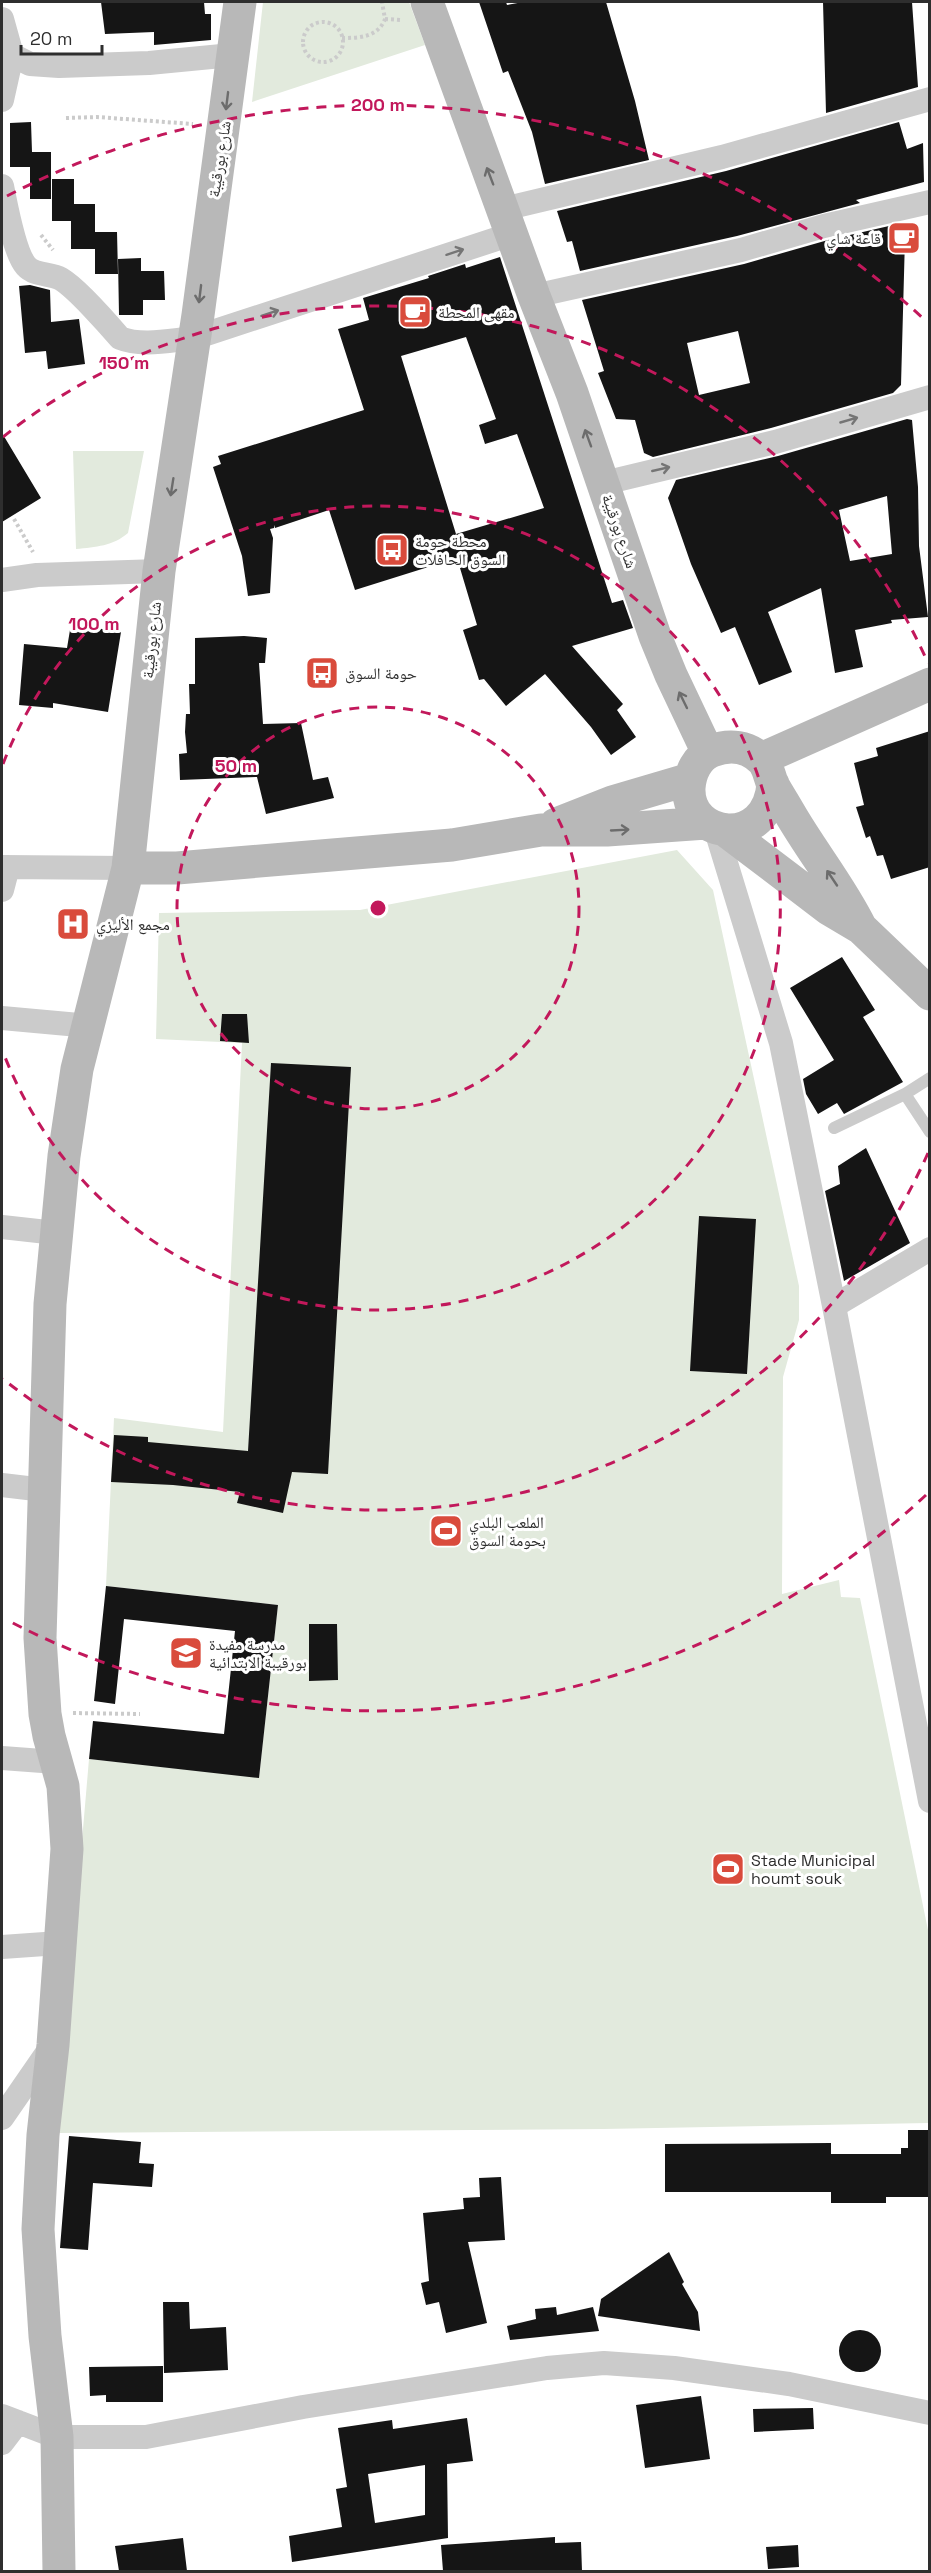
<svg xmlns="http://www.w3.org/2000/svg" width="931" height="2573" viewBox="0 0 931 2573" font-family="'Space Grotesk','Noto Naskh Arabic',sans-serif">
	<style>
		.green { fill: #e2eadd }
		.building { fill: #151515; fill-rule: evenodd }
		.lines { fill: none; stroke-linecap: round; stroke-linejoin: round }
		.path { stroke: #cbcbcb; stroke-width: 4; stroke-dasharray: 3 3; stroke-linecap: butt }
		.lane { stroke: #cbcbcb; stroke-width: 12 }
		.street { stroke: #cbcbcb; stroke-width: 24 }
		.secondary { stroke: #b8b8b8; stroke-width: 33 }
		.oneway { stroke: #6c6c6c }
		.oneway2 { stroke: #757575 }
		.ring { fill: none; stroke: #c2185b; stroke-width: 3; stroke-dasharray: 10 8 }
		.labels { text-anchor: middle; stroke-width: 6; stroke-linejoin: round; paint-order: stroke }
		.street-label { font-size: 16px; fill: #2e2e2e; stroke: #fff }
		.poi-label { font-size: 16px; fill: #2e2e2e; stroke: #fff; text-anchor: start }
		.centre { fill: #c2185b; stroke: #fff; stroke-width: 3 }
		.ring-label { font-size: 18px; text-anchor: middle; font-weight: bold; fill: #c2185b; stroke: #fff; stroke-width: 6; stroke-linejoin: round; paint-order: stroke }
	</style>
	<rect width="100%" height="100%" fill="#fff"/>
	<!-- green -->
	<path class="green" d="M263 2H409L425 45 252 102Z
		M73 451H144L128 533C113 546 96 547 76 549Z
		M677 850 713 890 799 1286V1320L783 1377 782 1594 839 1580 841 1597 860 1598 929 1935V2123L603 2129 57 2133 89 1759 259 1777 278 1605 106 1586 114 1418 223 1432 242 1043 156 1039 159 913 360 910Z"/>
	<!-- building -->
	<path class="building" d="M101 2H204L205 14H211V40L154 45V32L105 34Z
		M479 2H506L507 5 523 2H606L635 101 649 160 545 184 532 132 508 71 503 73Z
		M823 2H912L918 87 826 113Z
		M31 122 32 152H51V199H30V167H10V123Z
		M899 122 907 149 923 143 924 182 856 200 860 203 737 236 580 271 572 241 567 242 557 211 726 171Z
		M52 179H74V204H95V232H117L118 274H95V249H71V221H52Z
		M889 226 905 238 901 385 893 393 771 428 653 457 644 453 635 420 616 419 598 373 604 371 582 300 744 264 828 240ZM738 331 750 383 699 395 687 343Z
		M500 257 612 603 623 600 633 628 572 646 623 704 617 710 636 737 611 755 591 727 545 674 506 706 484 679 479 680 463 630 477 625 457 558 355 590 329 510 275 528 274 525V528L270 529 273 538 270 593 248 596 242 556 213 467 221 464 218 456 364 410 338 329 369 320 363 298 429 278 428 276 465 264 466 268ZM466 337 496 419 479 425 485 444 517 434 544 508 456 534 401 356Z
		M141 258V271H164L165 300H143V315H119L118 259Z
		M30 285 50 290 51 322 79 319 85 364 48 369 46 351 25 353 19 286Z
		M907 419 912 420 918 487 919 546 928 617 891 620 892 623 855 630 863 667 835 673 821 588 768 612 792 672 759 685 735 627 721 633 691 564 668 498 676 480 778 456ZM887 496 892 554 850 561 839 510Z
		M2 433 41 498 2 522Z
		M71 624 121 632 108 712 53 703V708L19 705 24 644 67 648Z
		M244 636 267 638 265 663H259L263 724 301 723 313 780 328 777 334 798 266 814 257 777 180 780 179 754 187 753 185 732 186 714H190L189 684H195V638Z
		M930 731V867L891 879 883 855 877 856 870 836 866 838 856 807 864 805 854 763 878 756 876 748Z
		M842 957 875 1010 863 1017 903 1082 844 1114 837 1103 818 1114 806 1094 803 1079 834 1060 790 988Z
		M222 1014H247L249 1043 220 1041Z
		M271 1063 351 1067 328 1474 292 1472 283 1513 237 1503 240 1492 173 1485 111 1482 114 1435 148 1437V1442L248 1451Z
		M866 1148 910 1243 844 1281 825 1191 840 1184 838 1166Z
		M699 1216 756 1219 747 1374 690 1371Z
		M106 1586 278 1605 259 1778 89 1759 93 1721 224 1734 235 1631 124 1619 115 1704 94 1701Z
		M309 1624H337L338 1680 309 1681Z
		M908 2130H930V2197H886V2203H831V2192H665V2144L831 2143V2154H901V2148H908Z
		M69 2136 141 2142 139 2163 154 2164 152 2187 93 2183 88 2250 60 2248Z
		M501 2177 505 2240 468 2242 487 2323 446 2333 439 2302 426 2305 421 2283 429 2281 423 2213 464 2209 463 2198 480 2197 479 2178Z
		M669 2252 684 2282 682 2284 698 2312 700 2331 598 2316 601 2299Z
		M163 2302H189L190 2329 226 2327 228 2370 164 2373Z
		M556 2307 557 2315 593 2307 599 2331 510 2340 507 2326 536 2319 535 2309Z
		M839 2351a21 21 0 1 1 42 0a21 21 0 1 1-42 0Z
		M163 2366V2402H106V2395L90 2396 89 2367Z
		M701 2396 710 2459 645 2468 636 2405Z
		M813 2408 814 2429 754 2432 753 2409Z
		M467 2418 473 2461 447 2464 448 2538 292 2562 289 2536 342 2527 336 2489 347 2487 338 2428 392 2420 393 2429ZM425 2465V2515L375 2523 368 2474Z
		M555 2537V2543L581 2542 582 2571H443L441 2545Z
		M183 2538 187 2571H119L115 2546Z
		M798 2545 799 2567 768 2569 766 2547Z"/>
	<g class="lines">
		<!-- path -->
		<path class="path" d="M385 19 402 20
			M303 42a20 20 0 1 1 40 0a20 20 0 1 1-40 0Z
			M342 38C360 38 378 37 385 19L382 2
			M66 118 97 117 193 124
			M41 235 53 250
			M14 519 33 552
			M73 1713 140 1714"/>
		<!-- lane -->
		<path class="lane" d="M905 1094 930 1132
			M834 1128 905 1094 930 1078"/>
		<!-- street -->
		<path class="street" d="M2 19 12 55 2 100
			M12 55 30 64 59 66 149 63 232 55
			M2 186C6 205 14 252 26 266 35 276 50 273 61 279 76 288 108 324 120 338 142 347 171 340 194 338L512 234
			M503 209 722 157 930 99
			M534 296 741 250 824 226 930 202
			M604 483 775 442 930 397
			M2 580 37 575 159 571
			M715 827 781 1043 834 1306 930 1801
			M2 867 128 868
			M2 890 8 867
			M2 1018 90 1026
			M2 1227 56 1233
			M834 1306 930 1249
			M2 1485 44 1490
			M2 1758 56 1762
			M2 1947 59 1943
			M2 2118 51 2047
			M2 2416 57 2437H146L303 2407 547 2368 604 2363 674 2368 789 2384 930 2413
			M2 2443 18 2422"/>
		<!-- secondary -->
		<path class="secondary" d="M427 2 534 296 572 393 655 636 671 675 708 753
			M761 759 930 684
			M773 784C768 849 687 840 689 788 690 773 697 757 712 751 729 744 748 746 762 760 769 768 769 776 773 785 778 794 784 803 789 812 812 852 841 887 861 928
			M556 824 612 802 690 779
			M725 830 829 909 861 928 930 994
			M128 868H177L452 845 541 830H607L706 823
			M59 2572 57 2437 45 2336 38 2229 43 2135 53 2045 67 1849 63 1786 49 1736 45 1714 40 1638 50 1304 64 1156 77 1069 128 868 159 571 198 315 240 2"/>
	</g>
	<!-- one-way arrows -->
	<defs><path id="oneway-shaft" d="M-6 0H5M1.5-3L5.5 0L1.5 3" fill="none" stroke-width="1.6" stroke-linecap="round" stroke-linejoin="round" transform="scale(1.5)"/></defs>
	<g class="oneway">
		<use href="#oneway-shaft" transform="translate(227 101) rotate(97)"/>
		<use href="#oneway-shaft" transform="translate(490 176) rotate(-111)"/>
		<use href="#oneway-shaft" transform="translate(200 294) rotate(97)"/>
		<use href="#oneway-shaft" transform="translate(588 438) rotate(-110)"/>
		<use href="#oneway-shaft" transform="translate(172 487) rotate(99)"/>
		<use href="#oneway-shaft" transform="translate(683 700) rotate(-116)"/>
		<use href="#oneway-shaft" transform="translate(620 830) rotate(-3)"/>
		<use href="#oneway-shaft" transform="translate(832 878) rotate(-124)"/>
	</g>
	<g class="oneway2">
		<use href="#oneway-shaft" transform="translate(455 252) rotate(-18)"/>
		<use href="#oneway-shaft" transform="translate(270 313) rotate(-18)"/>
		<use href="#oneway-shaft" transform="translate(849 420) rotate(-16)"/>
		<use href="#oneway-shaft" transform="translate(661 469) rotate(-13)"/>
	</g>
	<!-- distance rings -->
	<g class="ring">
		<circle cx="378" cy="908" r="201"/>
		<path d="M3 764A402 402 0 1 1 3 1052"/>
		<path d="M928 1153A602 602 0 0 1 3 1379M3 437A602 602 0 0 1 928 663"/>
		<path d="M926 1495A803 803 0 0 1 7 1620M7 196A803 803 0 0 1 926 321"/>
	</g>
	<!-- icons -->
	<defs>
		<g id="cafe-square" transform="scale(1.725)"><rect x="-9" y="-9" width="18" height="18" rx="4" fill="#d94b3c" stroke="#fff"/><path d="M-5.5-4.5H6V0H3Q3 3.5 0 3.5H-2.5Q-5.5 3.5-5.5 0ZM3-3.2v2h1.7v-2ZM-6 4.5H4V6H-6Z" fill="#fff"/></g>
		<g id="bus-square" transform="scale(1.725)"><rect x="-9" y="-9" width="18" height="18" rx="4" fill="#d94b3c" stroke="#fff"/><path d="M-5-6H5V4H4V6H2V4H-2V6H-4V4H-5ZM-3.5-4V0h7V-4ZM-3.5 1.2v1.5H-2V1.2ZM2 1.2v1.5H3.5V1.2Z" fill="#fff"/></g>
		<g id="hospital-square" transform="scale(1.725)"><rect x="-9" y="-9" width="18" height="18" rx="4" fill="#d94b3c" stroke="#fff"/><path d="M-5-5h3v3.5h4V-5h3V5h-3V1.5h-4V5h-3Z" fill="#fff"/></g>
		<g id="stadium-square" transform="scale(1.725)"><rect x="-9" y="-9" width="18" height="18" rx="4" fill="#d94b3c" stroke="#fff"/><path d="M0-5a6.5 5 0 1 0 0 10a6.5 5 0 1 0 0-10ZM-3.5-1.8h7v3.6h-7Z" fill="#fff"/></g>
		<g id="school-square" transform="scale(1.725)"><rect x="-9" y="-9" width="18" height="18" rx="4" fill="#d94b3c" stroke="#fff"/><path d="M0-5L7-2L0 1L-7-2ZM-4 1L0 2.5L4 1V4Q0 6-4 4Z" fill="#fff"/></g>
	</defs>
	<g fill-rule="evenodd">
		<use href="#cafe-square" x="904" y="238"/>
		<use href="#cafe-square" x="415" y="312"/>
		<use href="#bus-square" x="392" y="550"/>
		<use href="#bus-square" x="322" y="673"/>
		<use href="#hospital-square" x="73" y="924"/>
		<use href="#stadium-square" x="446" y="1531"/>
		<use href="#school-square" x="186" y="1653"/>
		<use href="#stadium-square" x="728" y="1869"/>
	</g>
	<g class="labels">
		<!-- street labels -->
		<g class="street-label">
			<text transform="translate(219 159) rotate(-81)" y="6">شارع بورقيبة</text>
			<text transform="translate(620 531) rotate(71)" y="6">شارع بورقيبة</text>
			<text transform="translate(151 640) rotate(-84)" y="6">شارع بورقيبة</text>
		</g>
		<!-- poi labels -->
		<g class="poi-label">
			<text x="881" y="244" text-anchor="end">قاعة شاي</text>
			<text x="438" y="318">مقهى المحطة</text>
			<text x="415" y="547">محطة حومة<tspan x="415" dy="18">السوق الحافلات</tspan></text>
			<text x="345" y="679">حومة السوق</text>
			<text x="96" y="930">مجمع الأليزي</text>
			<text x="469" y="1528">الملعب البلدي<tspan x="469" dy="18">بحومة السوق</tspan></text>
			<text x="209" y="1650">مدرسة مفيدة<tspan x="209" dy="18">بورقيبة الابتدائية</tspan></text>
			<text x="751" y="1866">Stade Municipal<tspan x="751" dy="18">houmt souk</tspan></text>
		</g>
	</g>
	<circle cx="378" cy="908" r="9" class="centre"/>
	<g class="ring-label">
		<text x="378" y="111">200 m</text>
		<text x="124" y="369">150 m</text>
		<text x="94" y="630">100 m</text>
		<text x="236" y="772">50 m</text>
	</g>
	<!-- border -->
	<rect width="931" height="2573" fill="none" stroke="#2e2e2e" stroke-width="6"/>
	<!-- scale -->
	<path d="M21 45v9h81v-9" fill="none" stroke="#2e2e2e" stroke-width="3"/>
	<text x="30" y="45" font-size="18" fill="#2e2e2e" stroke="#ffffff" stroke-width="4.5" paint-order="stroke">20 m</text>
</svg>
